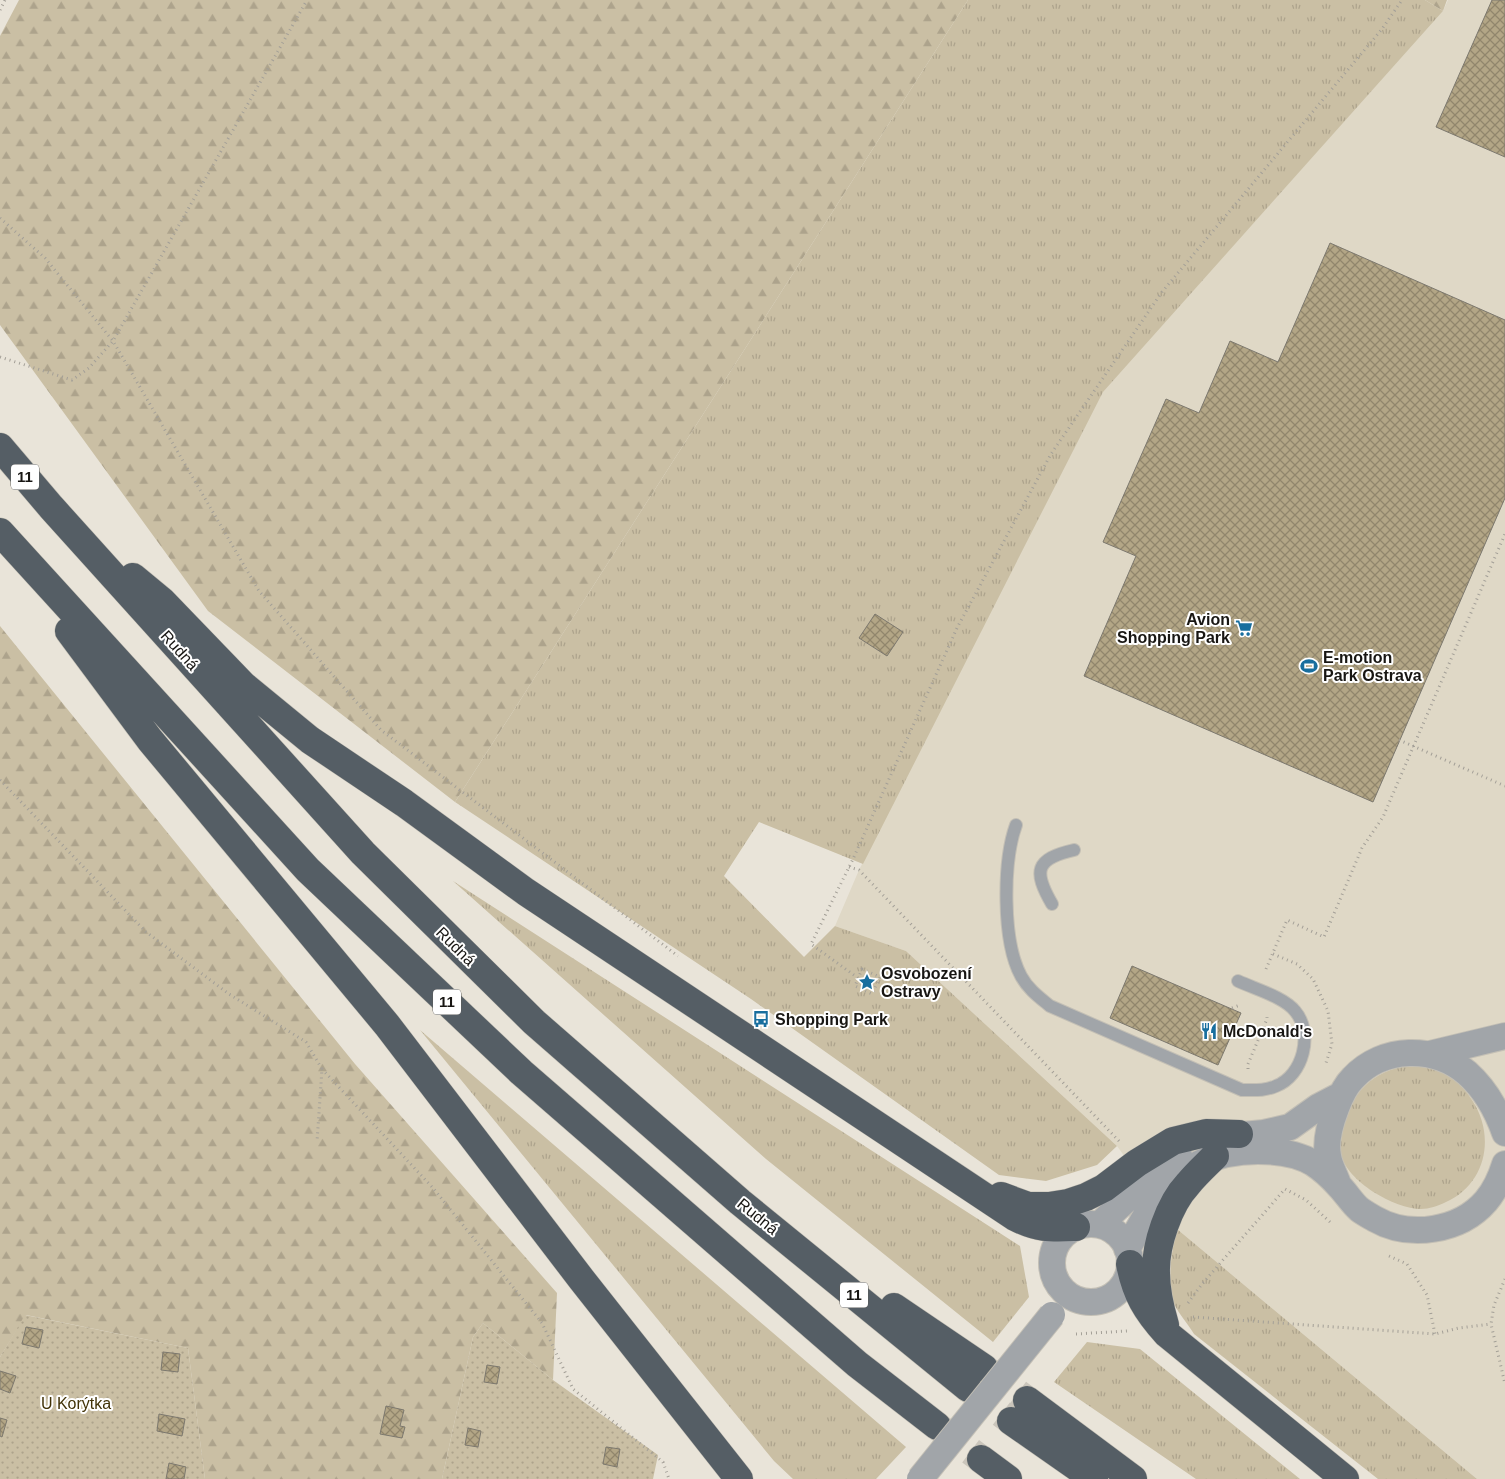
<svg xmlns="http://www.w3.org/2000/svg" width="1505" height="1479" viewBox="0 0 1505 1479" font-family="Arial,sans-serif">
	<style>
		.built { fill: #dfd8c6 }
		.grass { fill: url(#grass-tufts) }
		.forest { fill: url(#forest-firs) }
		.garden { fill: url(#garden-dots) }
		.building { fill: url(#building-cross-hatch); stroke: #7c786e }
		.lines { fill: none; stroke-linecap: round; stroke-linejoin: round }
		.highway-tunnel { stroke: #cac5bb; stroke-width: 28; stroke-dasharray: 28 14; stroke-linecap: butt }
		.lane-casing { stroke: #c3bfb5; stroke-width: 14 }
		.street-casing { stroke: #c3bfb5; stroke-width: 28 }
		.highway-casing { stroke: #c3bfb5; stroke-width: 29 }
		.path { stroke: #a39f97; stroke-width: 3; stroke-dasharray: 1 4; stroke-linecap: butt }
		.lane { stroke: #a1a5a9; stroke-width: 12 }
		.street { stroke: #a1a5a9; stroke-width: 26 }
		.highway { stroke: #555e65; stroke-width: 28 }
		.street-bridge-casing { stroke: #c3bfb5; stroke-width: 28; stroke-linecap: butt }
		.street-bridge { stroke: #a1a5a9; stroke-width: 26 }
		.labels { text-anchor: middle; stroke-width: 4; stroke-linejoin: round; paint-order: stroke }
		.shield { fill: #fff; stroke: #5d5c5a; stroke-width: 1 }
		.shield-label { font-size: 15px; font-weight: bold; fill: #181613 }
		.poi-label { font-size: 16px; font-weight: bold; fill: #181613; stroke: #fff; text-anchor: start }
		.street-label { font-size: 16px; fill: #181613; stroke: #fff }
		.park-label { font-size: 16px; fill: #413207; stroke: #fff }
	</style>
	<defs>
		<pattern id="grass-tufts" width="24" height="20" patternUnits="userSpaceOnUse" patternTransform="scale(1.25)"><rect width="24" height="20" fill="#cabfa4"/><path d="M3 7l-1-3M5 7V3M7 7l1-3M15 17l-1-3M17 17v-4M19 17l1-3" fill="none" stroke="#ada38c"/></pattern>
		<pattern id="forest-firs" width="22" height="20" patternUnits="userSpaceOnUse" patternTransform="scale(1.25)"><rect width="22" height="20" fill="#cabfa4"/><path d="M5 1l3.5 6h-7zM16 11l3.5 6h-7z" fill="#ada38c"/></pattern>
		<pattern id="garden-dots" width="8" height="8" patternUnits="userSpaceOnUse" patternTransform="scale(1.25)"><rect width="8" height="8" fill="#cabfa4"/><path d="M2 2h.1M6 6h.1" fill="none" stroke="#ada38c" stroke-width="1.8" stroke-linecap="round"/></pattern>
		<pattern id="building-cross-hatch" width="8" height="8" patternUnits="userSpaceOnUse" patternTransform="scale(1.25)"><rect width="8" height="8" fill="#b3a686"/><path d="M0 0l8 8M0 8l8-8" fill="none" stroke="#91866c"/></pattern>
	</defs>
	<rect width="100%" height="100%" fill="#e9e4d9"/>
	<!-- built -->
	<path class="built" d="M1448 0H1505V1479H1477L1177 1229 1117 1146 906 951 835 926 859 870 1103 391 1443 11Z"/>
	<!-- grass -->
	<path class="grass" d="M968 0H1425L1443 11 1103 392 863 864 759 822 724 876 804 957 835 926 906 951 1117 1146 1097 1165 1046 1181 999 1175 751 999 455 802Z
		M453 881 1020 1246 1029 1297 993 1342 766 1159Z
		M420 1030 906 1447 876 1479H793L774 1461Z
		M1409 1065C1421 1066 1432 1067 1442 1072 1455 1078 1465 1089 1472 1100 1496 1136 1486 1184 1446 1202 1438 1206 1429 1209 1421 1209 1395 1209 1346 1181 1341 1154 1339 1146 1342 1136 1343 1128 1352 1091 1372 1072 1409 1065Z
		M1177 1229 1477 1479H1378L1194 1334C1188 1324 1179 1314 1174 1304 1166 1288 1172 1246 1177 1229Z
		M1087 1342 1140 1349 1300 1479H1196L1054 1382Z"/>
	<!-- forest -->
	<path class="forest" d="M19 0H968L455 802 208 611 0 325V36Z
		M1425 0H1447L1443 11Z
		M0 626 355 1064 557 1293 553 1380 483 1323 473 1337 442 1479H205L188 1348 26 1315 0 1357Z"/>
	<!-- garden -->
	<path class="garden" d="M25 1315 188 1348 205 1479H0V1357Z
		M483 1323 553 1380 658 1455 653 1479H442L473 1337Z"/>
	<!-- building -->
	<path class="building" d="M1492 0H1505V157L1436 127Z
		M1330 243 1505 320V498L1373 802 1084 676 1136 556 1103 542 1166 399 1199 413 1230 341 1278 362Z
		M875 614 903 632 887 656 859 638Z
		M1132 966 1241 1013 1218 1065 1110 1018Z
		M26 1327 43 1330 39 1348 22 1344Z
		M163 1352 180 1354 178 1372 161 1370Z
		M487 1365 500 1367 497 1384 484 1382Z
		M0 1371 16 1376 10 1393 0 1389Z
		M386 1406 404 1410 400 1426 405 1427 402 1438 380 1434Z
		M159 1414 185 1419 182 1436 157 1431Z
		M0 1418 7 1420 2 1437 0 1436Z
		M468 1428 481 1431 478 1447 465 1445Z
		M606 1447 620 1449 617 1467 603 1464Z
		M169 1463 186 1467 184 1479H166Z"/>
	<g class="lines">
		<!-- highway-tunnel -->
		<path class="highway-tunnel" d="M984 1368 1027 1400
			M968 1388 1011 1421
			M937 1426 981 1459"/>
		<!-- lane casing -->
		<g class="lane-casing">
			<path id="lane" d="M1016 825C1003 861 1002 941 1021 976 1028 989 1039 997 1050 1006L1242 1090C1254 1090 1265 1091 1276 1086 1303 1076 1314 1033 1295 1011 1284 997 1255 989 1238 981
				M1052 904C1033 871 1035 859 1074 850"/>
		</g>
		<!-- street casing -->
		<g class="street-casing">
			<path id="street" d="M1430 1054 1505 1036
				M1232 1136 1264 1133 1290 1127 1318 1107 1341 1095
				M1338 1184C1335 1175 1329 1165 1328 1156 1325 1141 1331 1121 1336 1108 1340 1097 1345 1086 1353 1078 1383 1046 1434 1045 1467 1073 1485 1089 1497 1110 1505 1133
				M1052 1263a39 39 0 1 1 78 0a39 39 0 1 1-78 0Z
				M1099 1225 1128 1198 1179 1155
				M1127 1249C1136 1234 1144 1217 1154 1203 1181 1167 1214 1151 1258 1151 1276 1151 1298 1154 1313 1163 1322 1169 1332 1178 1339 1186 1346 1193 1352 1203 1359 1209 1364 1213 1370 1216 1375 1219 1410 1239 1460 1231 1486 1201 1496 1189 1501 1177 1505 1164"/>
		</g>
		<!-- highway casing -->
		<g class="highway-casing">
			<path id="highway" d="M0 447 51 507 363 853 534 1022 740 1202 968 1388
				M0 532 308 870 521 1072 857 1364 937 1426
				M133 577 162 601 243 685 310 740 404 803 526 892 1015 1217C1038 1229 1051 1228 1076 1227
				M69 631 150 740 387 1025 582 1280 739 1479
				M1001 1196 1028 1206H1049L1068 1203 1086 1197 1104 1188 1137 1163 1173 1141 1206 1133 1239 1134
				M1130 1264C1136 1294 1146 1311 1167 1334L1345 1479
				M894 1307 984 1368
				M1165 1325C1160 1308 1156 1291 1156 1273 1155 1245 1169 1204 1188 1184 1196 1174 1206 1165 1215 1156
				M1027 1400 1133 1479
				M1011 1421 1094 1479
				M981 1459 1008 1479"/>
		</g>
		<!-- path -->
		<path class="path" d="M0 10 5 0
			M0 218 45 258 113 341 259 591 381 730 678 956
			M0 357 72 380 89 368 113 341 307 0
			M1399 740 1505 786
			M0 780 146 932 229 994 306 1042 322 1069 317 1142
			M849 867 859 870 1119 1141
			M1273 954 1297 964 1313 979 1328 1011 1332 1044 1325 1066
			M862 969 880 977 872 994 855 986Z
			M1266 969 1287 920 1324 937 1362 848 1383 817 1505 534
			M858 978 811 944 853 859 957 628 1051 454 1162 292 1382 29 1402 0
			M1232 1008 1240 1005
			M322 1069 433 1188 542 1323 573 1389 663 1462 669 1479
			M1248 1069V1064L1267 1019V1017
			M1389 1256 1407 1264 1427 1295 1435 1334
			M1505 1279 1494 1305 1491 1324 1505 1384
			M1188 1303 1202 1284 1285 1189 1306 1200 1330 1222
			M1193 1317 1435 1334 1459 1328 1491 1324
			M1076 1334 1127 1331"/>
		<!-- lane -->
		<use href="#lane" class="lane"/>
		<!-- street -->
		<use href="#street" class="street"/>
		<!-- highway -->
		<use href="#highway" class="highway"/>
		<!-- street-bridge casing -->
		<g class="street-bridge-casing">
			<path id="street-bridge" d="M920 1479 1052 1315"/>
		</g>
		<!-- street-bridge -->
		<use href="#street-bridge" class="street-bridge"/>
	</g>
	<!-- icons -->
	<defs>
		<g id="supermarket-bare" transform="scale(1.35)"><path d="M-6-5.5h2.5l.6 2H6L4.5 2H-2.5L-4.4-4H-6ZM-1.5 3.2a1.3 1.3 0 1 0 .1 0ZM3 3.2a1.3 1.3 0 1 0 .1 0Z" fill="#186e9e" stroke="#fff" stroke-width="2.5" paint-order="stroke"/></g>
		<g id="stadium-bare" transform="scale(1.35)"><path d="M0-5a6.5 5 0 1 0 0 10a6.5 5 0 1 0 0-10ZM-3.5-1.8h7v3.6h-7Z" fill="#186e9e" stroke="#fff" stroke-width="2.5" paint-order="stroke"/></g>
		<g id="sight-bare" transform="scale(1.35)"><path d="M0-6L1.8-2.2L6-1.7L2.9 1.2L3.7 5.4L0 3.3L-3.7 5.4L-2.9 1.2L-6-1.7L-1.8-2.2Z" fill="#186e9e" stroke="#fff" stroke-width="2.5" paint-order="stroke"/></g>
		<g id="bus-bare" transform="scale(1.35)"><path d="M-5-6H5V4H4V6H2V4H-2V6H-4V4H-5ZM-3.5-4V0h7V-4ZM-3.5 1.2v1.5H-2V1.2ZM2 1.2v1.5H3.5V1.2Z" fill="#186e9e" stroke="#fff" stroke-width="2.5" paint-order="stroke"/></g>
		<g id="restaurant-bare" transform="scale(1.35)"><path d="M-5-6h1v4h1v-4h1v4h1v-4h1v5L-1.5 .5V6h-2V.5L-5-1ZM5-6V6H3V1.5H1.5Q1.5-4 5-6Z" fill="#186e9e" stroke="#fff" stroke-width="2.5" paint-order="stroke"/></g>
	</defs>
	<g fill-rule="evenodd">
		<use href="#supermarket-bare" x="1244" y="628"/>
		<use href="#stadium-bare" x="1309" y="666"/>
		<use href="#sight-bare" x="867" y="982"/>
		<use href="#bus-bare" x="761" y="1019"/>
		<use href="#restaurant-bare" x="1209" y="1031"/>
	</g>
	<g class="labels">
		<!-- shield labels -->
		<g class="shield">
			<rect x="11" y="464.5" width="28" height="25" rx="4"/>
			<rect x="433" y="989.5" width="28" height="25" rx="4"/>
			<rect x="840" y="1282.5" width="28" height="25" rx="4"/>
		</g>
		<g class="shield-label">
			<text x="25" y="482">11</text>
			<text x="447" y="1007">11</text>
			<text x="854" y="1300">11</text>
		</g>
		<!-- poi labels -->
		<g class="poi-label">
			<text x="1230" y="625" text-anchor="end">Avion<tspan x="1230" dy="18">Shopping Park</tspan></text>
			<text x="1323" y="663">E-motion<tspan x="1323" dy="18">Park Ostrava</tspan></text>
			<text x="881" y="979">Osvobození<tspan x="881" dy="18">Ostravy</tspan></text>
			<text x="775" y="1025">Shopping Park</text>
			<text x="1223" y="1037">McDonald's</text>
		</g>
		<!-- street labels -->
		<g class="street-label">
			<text transform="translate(180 650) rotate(48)" y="6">Rudná</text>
			<text transform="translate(456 946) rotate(45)" y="6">Rudná</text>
			<text transform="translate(758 1216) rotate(39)" y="6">Rudná</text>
		</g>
		<!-- park labels -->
		<g class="park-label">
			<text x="76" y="1409">U Korýtka</text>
		</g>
	</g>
</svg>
